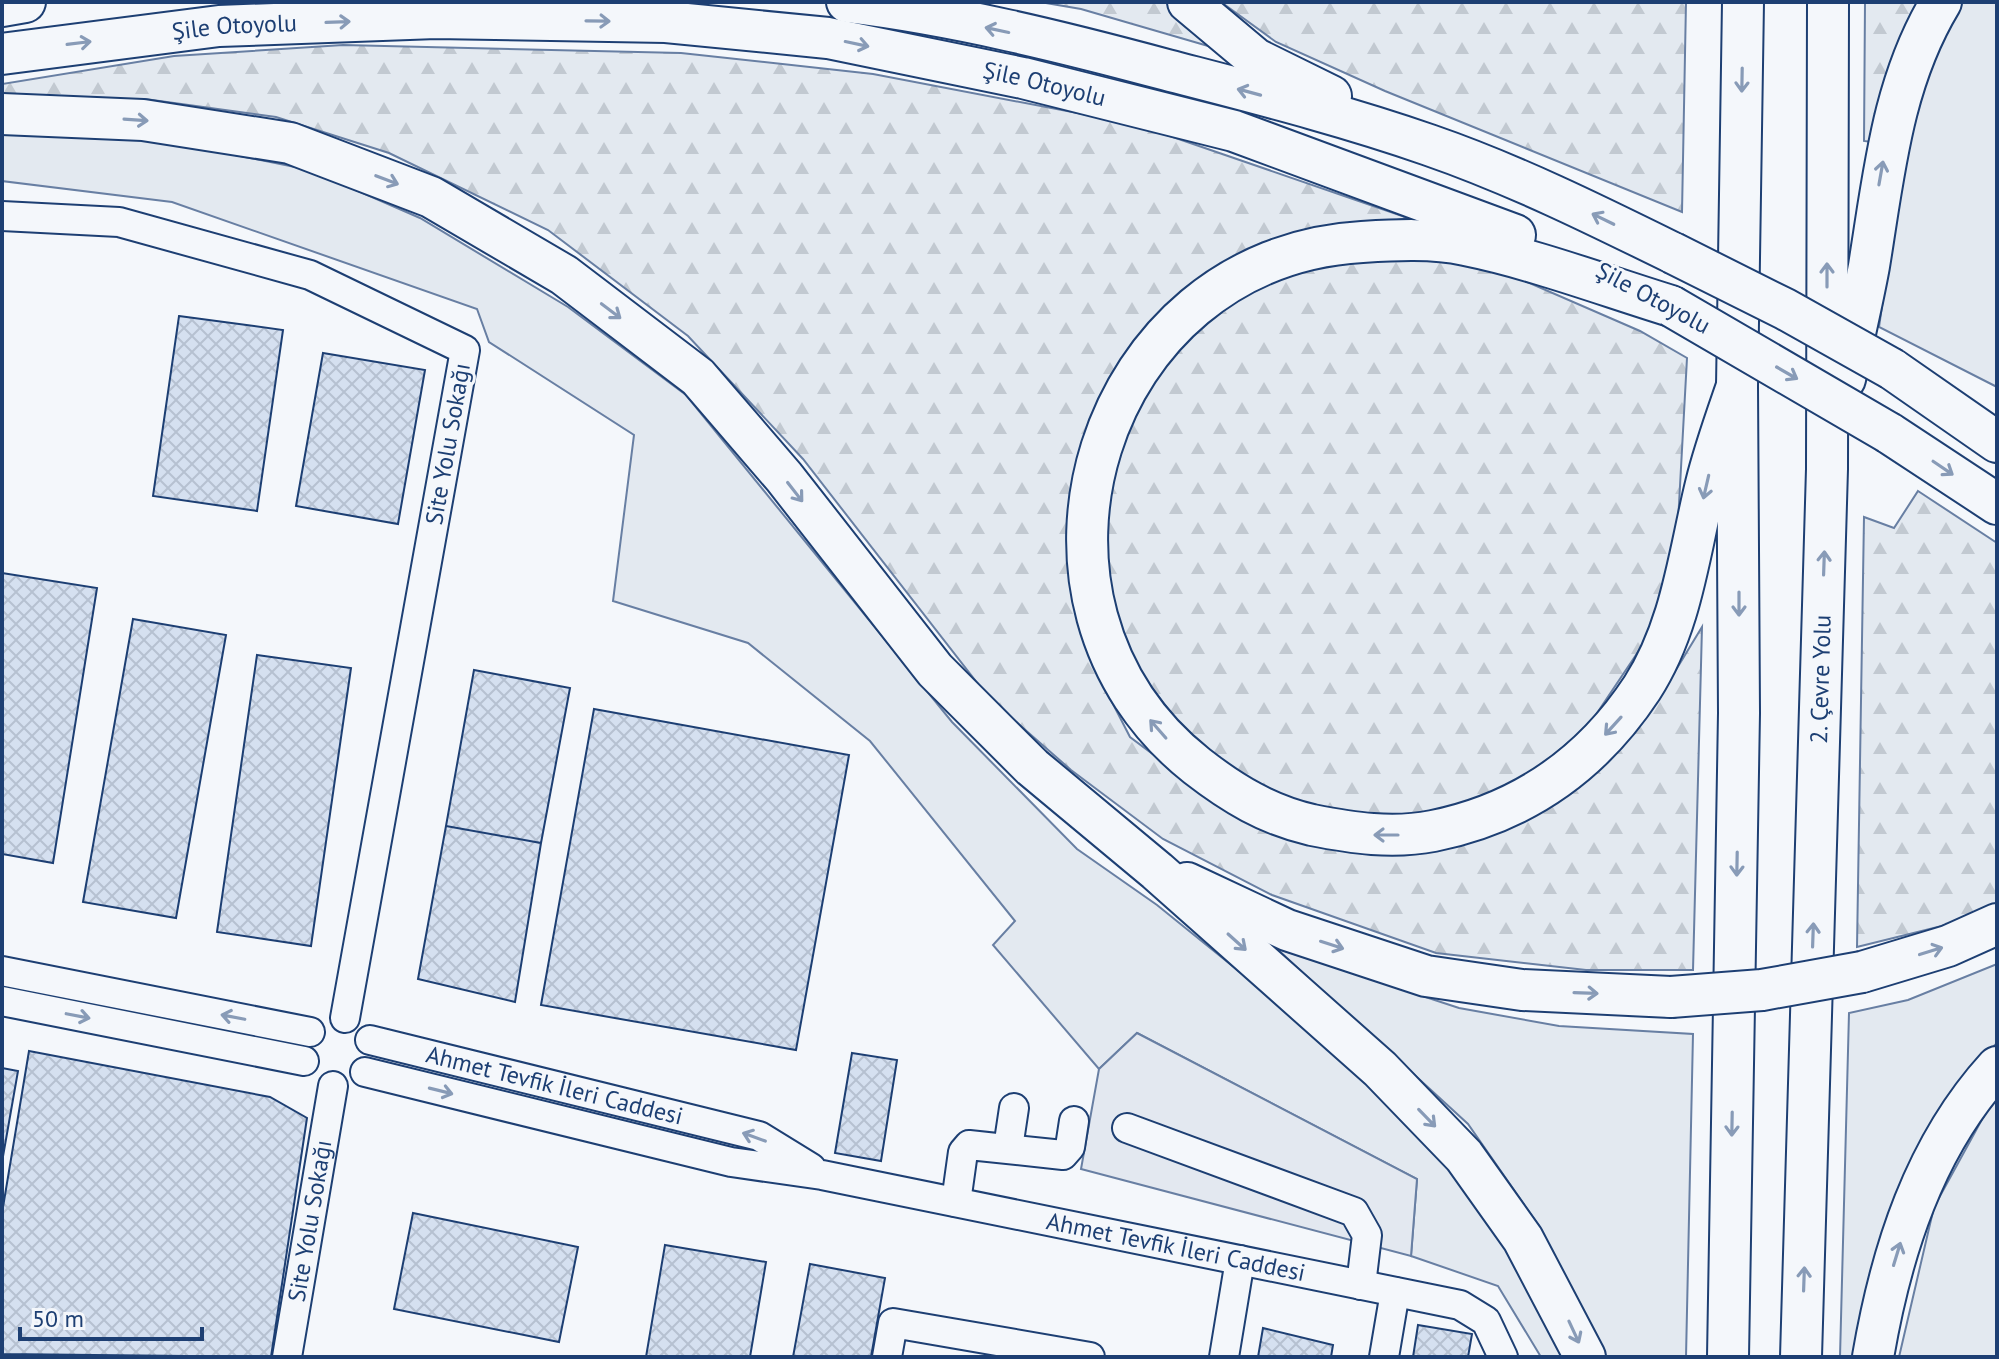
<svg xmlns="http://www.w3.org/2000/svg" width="1999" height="1359" viewBox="0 0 1999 1359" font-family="'PT Sans',sans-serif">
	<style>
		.green { fill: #e3e9f0; stroke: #687fa3; stroke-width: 2 }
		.forest { fill: url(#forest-firs); stroke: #687fa3; stroke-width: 2 }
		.parking { fill: #e3e8f0; stroke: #687fa3; stroke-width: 2 }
		.building { fill: url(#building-cross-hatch); stroke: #1d3f73; stroke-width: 2 }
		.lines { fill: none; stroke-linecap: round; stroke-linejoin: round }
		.minor-casing { stroke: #1d3f73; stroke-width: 32 }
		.highway-casing { stroke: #1d3f73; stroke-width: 44 }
		.minor { stroke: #f4f7fb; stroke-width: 28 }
		.highway { stroke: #f4f7fb; stroke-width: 40 }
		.highway-bridge-casing { stroke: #1d3f73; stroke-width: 44; stroke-linecap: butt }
		.highway-bridge { stroke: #f4f7fb; stroke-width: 40 }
		.oneway { stroke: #889bb7 }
		.labels { text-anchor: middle; stroke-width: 6; stroke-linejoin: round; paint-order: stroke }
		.street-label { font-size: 24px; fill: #1d3f73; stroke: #f4f7fb }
	</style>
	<defs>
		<pattern id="forest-firs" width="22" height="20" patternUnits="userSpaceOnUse" patternTransform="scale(2)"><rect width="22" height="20" fill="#e3e9f0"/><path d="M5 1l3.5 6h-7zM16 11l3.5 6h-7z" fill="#c2c9d1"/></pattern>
		<pattern id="building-cross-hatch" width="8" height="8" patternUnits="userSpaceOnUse" patternTransform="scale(2)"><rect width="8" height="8" fill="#d5e0f0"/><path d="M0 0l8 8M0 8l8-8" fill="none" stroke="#b6c1d1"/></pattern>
	</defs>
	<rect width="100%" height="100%" fill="#f4f7fb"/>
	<!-- green -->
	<path class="green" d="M1960 2H1997V387L1879 327 1898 194 1915 116 1935 46Z
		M2 129 121 132 310 170 420 218 568 307 686 395 952 722 1077 849 1157 905 1355 1065 1448 1159 1527 1276 1568 1357H1541L1498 1286 1411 1256 1417 1179 1137 1033 1099 1069 993 945 1015 921 870 741 748 643 613 601 634 435 489 342 477 309 172 202 2 181Z
		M1276 948 1459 1008 1559 1026 1693 1034 1686 1357H1604L1539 1226 1468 1124Z
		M1997 964V1043C1912 1119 1870 1246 1854 1357H1840L1849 1013 1908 1000Z
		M1997 1092V1357H1899L1934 1207Z"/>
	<!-- forest -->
	<path class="forest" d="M1040 2H1166L1215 48 1081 9Z
		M1221 2H1686L1682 212 1385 91 1276 42Z
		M1865 2H1924L1871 142 1864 141Z
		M343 45 681 53 873 74 1135 124 1408 218 1281 241 1124 361 1075 477 1069 564 1098 675 1130 737 1206 794 1486 834 1657 701 1702 627 1693 970H1586L1436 953 1272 895 1163 839 1071 770 989 698 803 459 688 336 548 230 389 153 276 117 145 99 2 100V84L174 56Z
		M1382 255 1488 265 1640 331 1687 358 1677 541 1646 640 1589 725 1518 785 1441 815 1367 816 1302 804 1250 779 1206 750 1175 718 1131 660 1105 579 1100 509 1123 428 1156 365 1209 312 1287 273Z
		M1918 491 1997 543V903L1962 921 1857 947 1864 517 1894 528Z"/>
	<!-- parking -->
	<path class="parking" d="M1137 1033 1417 1179 1411 1256 1081 1169 1099 1069Z"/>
	<!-- building -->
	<path class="building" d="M179 316 283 330 257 511 153 496Z
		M323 353 425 370 398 524 296 506Z
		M2 573 97 588 53 863 2 854Z
		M133 619 226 635 176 918 83 902Z
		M257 655 351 668 311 946 217 932Z
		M474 670 570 688 541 843 446 826Z
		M594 709 849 755 796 1050 541 1005Z
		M446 826 541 843 515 1002 418 979Z
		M29 1051 270 1097 307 1118 271 1357 2 1354V1213Z
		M852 1053 897 1060 881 1161 835 1153Z
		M2 1068 18 1071 2 1162Z
		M413 1213 578 1247 559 1342 394 1309Z
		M665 1245 766 1262 750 1357H646Z
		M810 1264 885 1278 871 1357H793Z
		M1418 1325 1472 1334 1468 1357H1413Z
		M1263 1328 1333 1345 1331 1357H1258Z"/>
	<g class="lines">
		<!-- minor casing -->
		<g class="minor-casing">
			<g id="minor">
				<path d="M2 216 119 222 310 275 465 350 345 1018"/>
				<path d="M2 971 310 1032"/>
				<path d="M2 1001 304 1061"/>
				<path id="s1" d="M370 1040 759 1136 811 1168"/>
				<path id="s2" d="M365 1072 731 1162 822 1175 1460 1305 1486 1321 1503 1357"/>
				<path d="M1127 1128 1354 1212 1367 1235 1361 1285"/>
				<path d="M1008 1148 1014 1108"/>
				<path d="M956 1202 963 1152 969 1145 1063 1155 1070 1147 1074 1121"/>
				<path id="s3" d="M287 1357 333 1086"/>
				<path d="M887 1357 893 1323 1090 1357"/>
				<path d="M1224 1357 1240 1260"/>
				<path d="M1384 1357 1395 1292"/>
			</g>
		</g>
		<!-- highway casing -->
		<g class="highway-casing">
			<g id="highway">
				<path d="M847 2C954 15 1063 42 1167 70 1255 93 1343 115 1429 145 1513 174 1594 214 1673 253"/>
				<path d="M1188 2 1256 59 1331 96"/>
				<path d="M2 6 25 2"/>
				<path id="s4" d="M2 54 219 26 436 18 666 22 828 38 1023 78 1234 131 1515 235"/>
				<path d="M2 114 143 120 290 143 431 197 564 275 698 377 784 477 935 670 1032 767 1157 871 1380 1069 1464 1156 1523 1239 1585 1357"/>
				<path d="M1671 306C1603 285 1534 259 1465 245 1433 238 1395 240 1362 242 1096 257 988 601 1197 766 1233 794 1268 815 1312 825 1353 833 1392 839 1433 831 1522 813 1592 764 1642 688 1682 626 1689 553 1706 484 1714 451 1726 418 1737 386"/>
				<path d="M1892 369 1997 442"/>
				<path d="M1845 379C1853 341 1862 304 1869 266 1884 174 1892 83 1941 2"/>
				<path d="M1889 433 1997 504"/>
				<path d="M1187 883 1287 930 1426 976 1522 990 1671 997"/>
				<path d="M1862 972 1948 946 1997 924"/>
				<path d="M1728 1357 1739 713 1737 386 1743 2"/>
				<path id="s5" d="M1801 1357 1827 469 1828 2"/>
				<path d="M1873 1357C1891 1252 1924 1147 1997 1067"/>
			</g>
		</g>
		<!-- minor -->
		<use href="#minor" class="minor"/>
		<!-- highway -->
		<use href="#highway" class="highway"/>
		<!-- highway-bridge casing -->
		<g class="highway-bridge-casing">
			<path id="highway-bridge" d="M1673 253 1785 309 1892 369
				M1671 306 1889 433
				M1671 997 1762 990 1862 972"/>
		</g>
		<!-- highway-bridge -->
		<use href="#highway-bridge" class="highway-bridge"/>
	</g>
	<!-- one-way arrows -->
	<defs><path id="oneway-shaft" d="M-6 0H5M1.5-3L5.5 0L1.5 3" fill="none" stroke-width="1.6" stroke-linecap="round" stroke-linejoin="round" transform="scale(2)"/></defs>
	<g class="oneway">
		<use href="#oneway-shaft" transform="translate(598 21) rotate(1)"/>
		<use href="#oneway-shaft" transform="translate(338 22) rotate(-2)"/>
		<use href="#oneway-shaft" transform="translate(997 30) rotate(-168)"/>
		<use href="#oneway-shaft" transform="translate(79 43) rotate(-7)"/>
		<use href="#oneway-shaft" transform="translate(857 44) rotate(12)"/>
		<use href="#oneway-shaft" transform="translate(1742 80) rotate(91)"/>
		<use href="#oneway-shaft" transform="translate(1249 92) rotate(-165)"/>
		<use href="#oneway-shaft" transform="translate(136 120) rotate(4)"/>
		<use href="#oneway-shaft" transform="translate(1881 173) rotate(-80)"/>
		<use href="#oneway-shaft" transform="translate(387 180) rotate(21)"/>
		<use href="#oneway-shaft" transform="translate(1603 219) rotate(-154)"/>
		<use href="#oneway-shaft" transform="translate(1827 275) rotate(-90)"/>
		<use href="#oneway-shaft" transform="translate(611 311) rotate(37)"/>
		<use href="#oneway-shaft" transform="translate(1787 373) rotate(30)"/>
		<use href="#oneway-shaft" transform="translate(1943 468) rotate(34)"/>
		<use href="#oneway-shaft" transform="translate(1706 487) rotate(103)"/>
		<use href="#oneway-shaft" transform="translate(795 492) rotate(52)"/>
		<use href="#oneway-shaft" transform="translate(1824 563) rotate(-88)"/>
		<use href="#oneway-shaft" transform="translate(1739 604) rotate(90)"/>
		<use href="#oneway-shaft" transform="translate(1613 726) rotate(132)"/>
		<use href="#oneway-shaft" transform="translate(1158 729) rotate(-131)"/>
		<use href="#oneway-shaft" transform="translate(1386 835) rotate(180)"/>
		<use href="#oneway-shaft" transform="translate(1737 864) rotate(91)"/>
		<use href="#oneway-shaft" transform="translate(1813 935) rotate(-88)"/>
		<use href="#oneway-shaft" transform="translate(1237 942) rotate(42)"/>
		<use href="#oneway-shaft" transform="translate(1332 945) rotate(18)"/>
		<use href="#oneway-shaft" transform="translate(1931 951) rotate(-17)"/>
		<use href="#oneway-shaft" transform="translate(1586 993) rotate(2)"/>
		<use href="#oneway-shaft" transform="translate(78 1016) rotate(11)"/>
		<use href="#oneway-shaft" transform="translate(233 1017) rotate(-169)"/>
		<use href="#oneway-shaft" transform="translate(441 1091) rotate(14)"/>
		<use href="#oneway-shaft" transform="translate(1427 1118) rotate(46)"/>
		<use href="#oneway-shaft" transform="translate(1732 1124) rotate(91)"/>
		<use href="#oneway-shaft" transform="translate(754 1137) rotate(-160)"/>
		<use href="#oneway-shaft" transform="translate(1897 1254) rotate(-73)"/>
		<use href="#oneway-shaft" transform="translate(1804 1279) rotate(-88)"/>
		<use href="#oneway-shaft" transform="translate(1574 1332) rotate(65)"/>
	</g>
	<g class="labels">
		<!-- street labels -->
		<g class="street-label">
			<text dy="8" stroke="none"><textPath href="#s4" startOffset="234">Şile Otoyolu</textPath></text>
			<text dy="8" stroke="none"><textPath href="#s4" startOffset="1050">Şile Otoyolu</textPath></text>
			<text transform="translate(1653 298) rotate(28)" y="8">Şile Otoyolu</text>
			<text transform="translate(448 444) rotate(-80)" y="8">Site Yolu Sokağı</text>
			<text dy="8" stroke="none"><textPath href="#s5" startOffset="678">2. Çevre Yolu</textPath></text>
			<text dy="8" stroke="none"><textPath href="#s1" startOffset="190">Ahmet Tevfik İleri Caddesi</textPath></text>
			<text dy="8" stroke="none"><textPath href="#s3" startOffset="138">Site Yolu Sokağı</textPath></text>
			<text dy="8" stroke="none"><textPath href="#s2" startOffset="830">Ahmet Tevfik İleri Caddesi</textPath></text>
		</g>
	</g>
	<!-- border -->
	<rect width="1999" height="1359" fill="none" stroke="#1d3f73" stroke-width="8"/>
	<!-- scale -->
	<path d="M20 1327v12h182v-12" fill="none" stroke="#1d3f73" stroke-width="4"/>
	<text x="32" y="1327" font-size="24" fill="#1d3f73" stroke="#f4f7fb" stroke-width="6" paint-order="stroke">50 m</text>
</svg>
